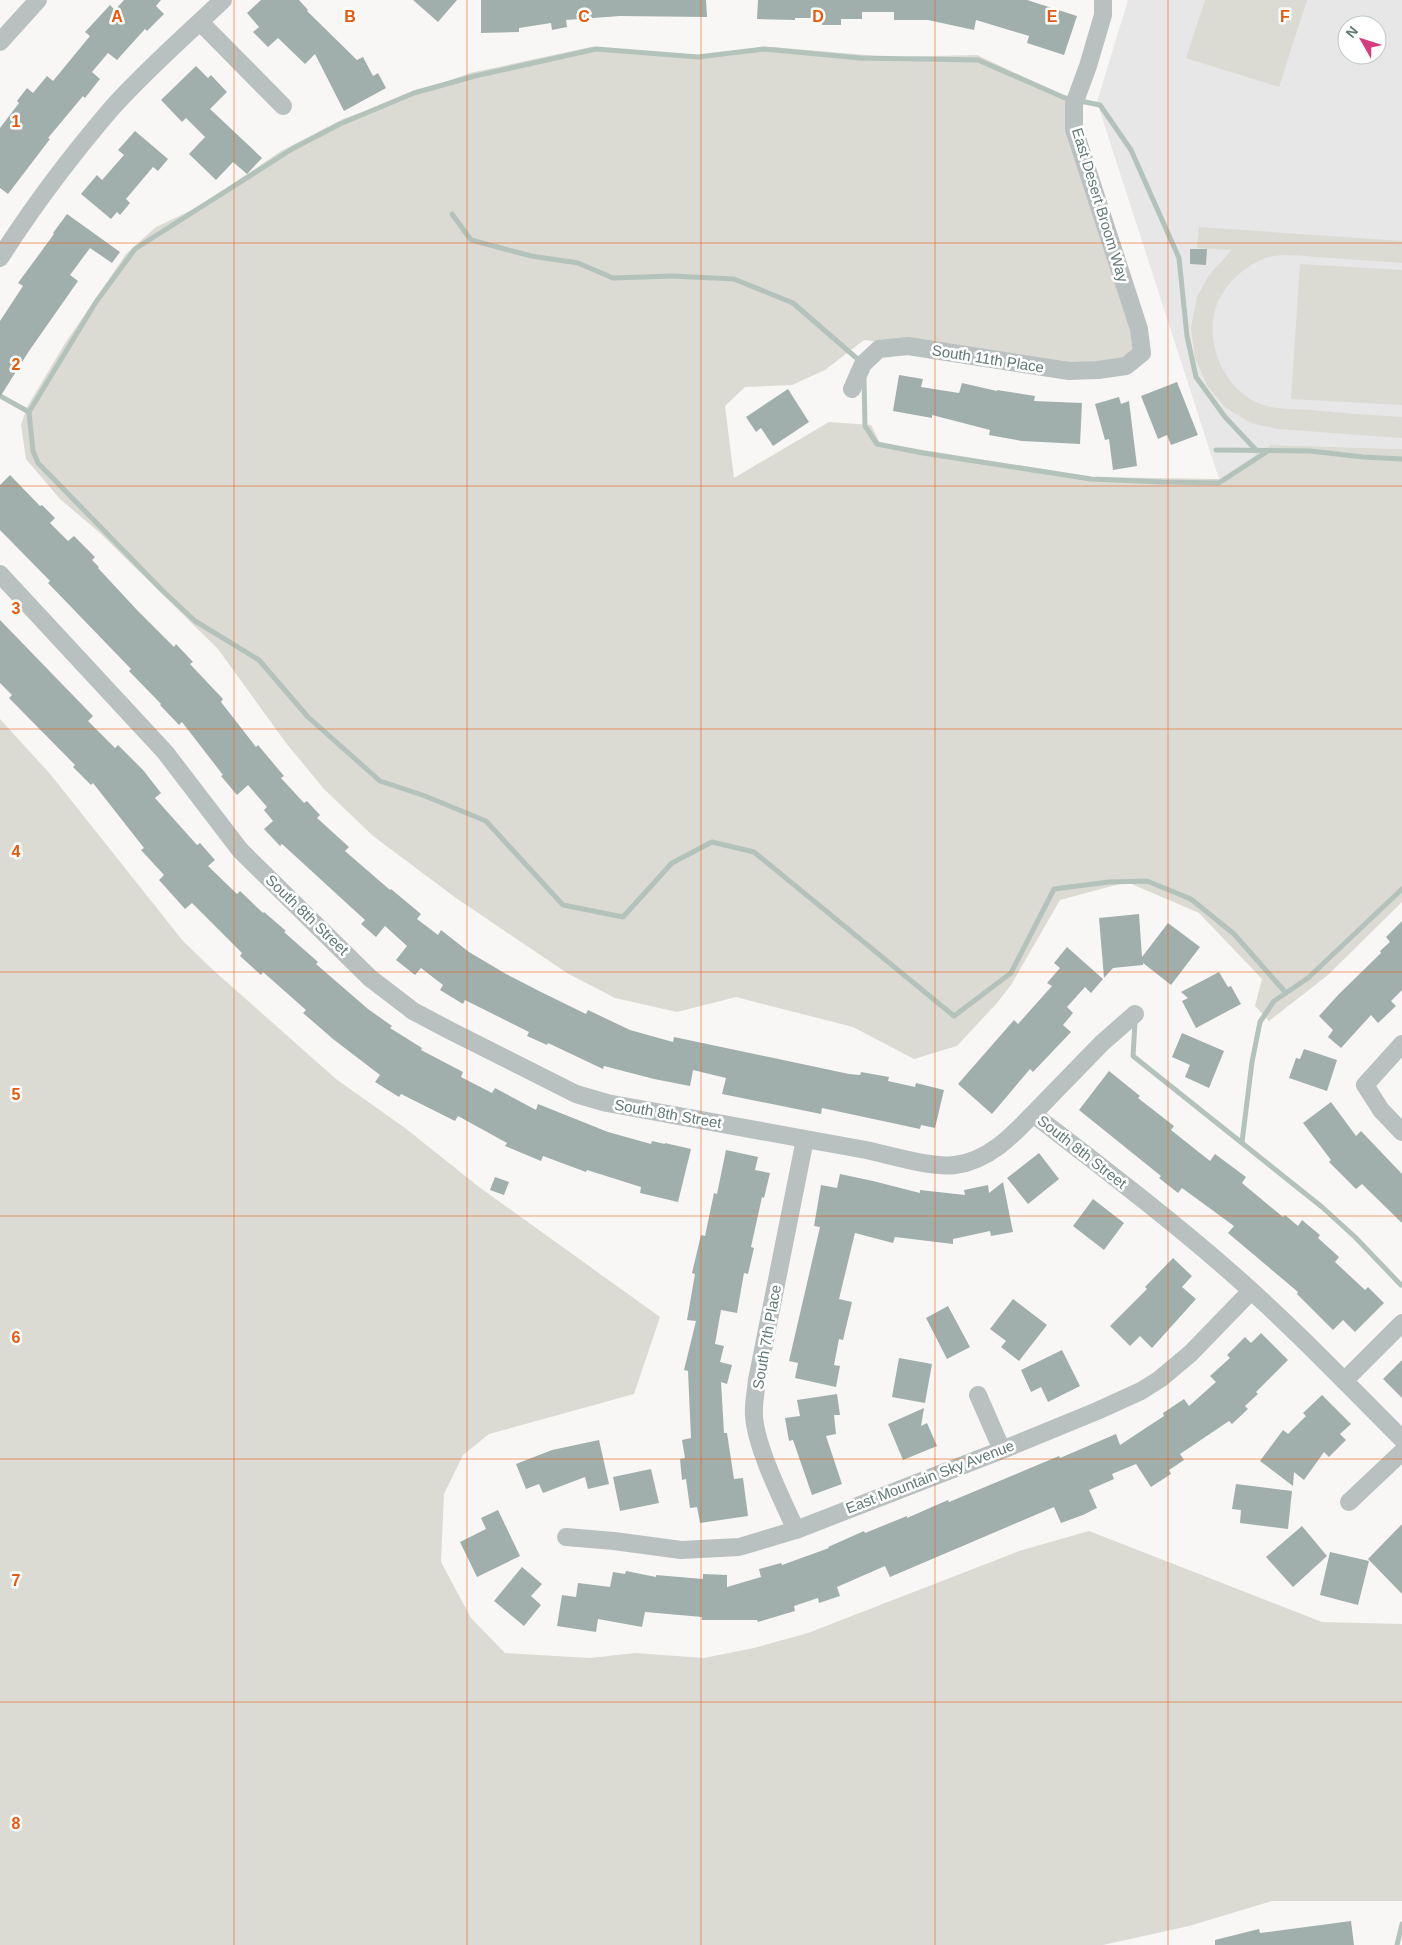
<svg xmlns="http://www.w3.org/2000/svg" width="1402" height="1945" viewBox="0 0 1402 1945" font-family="Helvetica,sans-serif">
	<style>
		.built { fill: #e6e7e6; fill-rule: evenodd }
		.green { fill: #dbdad3 }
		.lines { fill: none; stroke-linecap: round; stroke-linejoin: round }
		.stream { stroke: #b3c3bc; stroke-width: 5 }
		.building { fill: #a1afac }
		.minor { stroke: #b9c1c0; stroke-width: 18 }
		.grid { fill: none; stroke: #e8590c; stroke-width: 1; stroke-opacity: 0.55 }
		.labels { text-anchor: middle; stroke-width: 5; stroke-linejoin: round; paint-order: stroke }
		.street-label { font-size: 15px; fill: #617874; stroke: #fff }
		.grid-label { font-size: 16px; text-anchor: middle; font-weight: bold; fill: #e8590c; stroke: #fff; stroke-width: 5; stroke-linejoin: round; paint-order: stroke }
	</style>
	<rect width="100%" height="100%" fill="#f8f7f6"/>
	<!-- built -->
	<path class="built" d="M1128 0H1402V449L1271 445 1219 479 1097 102ZM1347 25H1377V55H1347Z"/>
	<!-- green -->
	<path class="green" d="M1205 0H1307L1279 87 1186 58Z
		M591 47 710 56 773 47 889 57 977 55 1054 91 1074 104 1142 353 1098 370 864 340 825 370 792 385 745 387 725 406 734 478 829 422 871 425 880 443 1092 477 1219 479 1271 445 1402 449V902L1328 975 1269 1021 1255 1006 1262 979 1199 913 1127 882 1060 900 1011 985 997 1003 957 1046 914 1059 853 1027 736 997 677 1012 615 998 567 973 456 898 373 836 324 789 286 743 218 649 100 533 60 499 26 459 21 425 27 407 64 345 126 254 156 227 202 205 281 151 343 119 470 73Z
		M1199 227 1402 241V263C1374 261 1346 259 1318 257 1303 256 1285 253 1269 257 1248 263 1225 283 1217 304 1203 340 1223 388 1258 403 1274 410 1294 409 1311 410 1341 413 1372 415 1402 417V438L1278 429 1251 423 1226 408 1208 387 1195 358 1191 328 1197 297 1209 275 1232 250 1197 248Z
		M1300 264 1402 270V405L1291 399Z
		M0 719 51 775 183 941 212 969 336 1079 405 1128 479 1187 660 1317 634 1394 489 1434 463 1455 444 1494 441 1562 471 1618 505 1653 590 1658 635 1653 704 1658 754 1648 808 1633 1019 1551 1089 1531 1322 1622 1402 1624V1901H1272L1189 1926 1103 1945H0Z"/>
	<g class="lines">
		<!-- stream -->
		<path class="stream" d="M452 214 471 240 531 256 578 263 613 278 672 276 734 279 793 303 861 362
			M864 379 865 426 877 444 923 453 1091 479 1162 482 1219 483 1268 451
			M0 396 29 412 96 302 135 249 292 149 340 124 414 93 475 76 596 49 698 57 764 49 860 58 978 60 1065 98 1100 105 1131 150 1179 258 1187 336 1196 377 1225 417 1257 451
			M29 412 33 451 38 463 162 590 195 621 259 660 308 717 380 781 425 796 486 821 563 905 623 917 672 863 712 842 754 852 954 1016 1011 973 1054 889 1109 882 1147 881 1191 899 1234 934 1286 993
			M1216 450 1310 451 1363 457 1402 459
			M1135 1022 1133 1056 1322 1207 1355 1237 1401 1285
			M1242 1142 1252 1062 1260 1022 1274 1001 1308 978 1402 889
			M1397 1945 1402 1924"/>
	</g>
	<!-- building -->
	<path class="building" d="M124 0H161L156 6 164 14 147 31 145 29 117 60 108 53 92 72 100 79 85 98 83 96 48 138 50 139 8 194 0 188V128L19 103 17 101 27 88 33 93 47 76 53 81 90 36 85 32 110 5 115 10Z
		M261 0H299L308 10 307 11 357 60 363 57 373 76 378 73 386 88 344 111 315 54 305 64 278 38 268 47 253 32 259 27 247 13Z
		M413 0H457L438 22Z
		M481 0H706L707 17 620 16 566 20 567 27 552 30 551 23 519 28V32L481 33Z
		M758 0H1027L1077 16 1064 55 1027 43 1029 36 976 20 974 30 928 20H894V12H862V19H841V25H822V18H795V20L757 19Z
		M196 66 208 78 211 75 227 92 210 109 262 158 247 174 233 162 216 180 189 154 205 137 186 118 182 122 161 100Z
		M135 131 168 159 158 171 153 167 126 199 130 203 120 215 117 212 111 219 81 194 97 175 102 180 124 155 118 150Z
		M67 214 120 252 112 263 90 248 70 275 78 281 29 351 0 397V321L23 286 18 283 54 234 53 233Z
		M1190 249H1207L1206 265 1190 264Z
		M899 375 923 379 921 387 959 393 962 383 997 391V390L1035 396 1034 401 1082 403 1080 444 1022 441 989 435 990 430 932 415V418L893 411Z
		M1177 382 1198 435 1171 445 1167 435 1158 439 1141 396Z
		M788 389 809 422 773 446 761 428 756 432 746 417Z
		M1119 397 1121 404 1129 401 1137 466 1113 470 1109 439 1105 440 1095 404Z
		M10 475 40 506 42 505 55 518 50 523 68 541 74 536 95 557 92 560 99 567 98 568 137 610 174 647 176 644 193 662 190 664 223 699 221 702 256 747 258 745 284 776 281 778 304 803 307 801 320 815 317 818 349 847 345 851 390 890 391 889 421 914 417 919 438 935 441 930 469 952 506 974 539 991 586 1014 588 1010 630 1030 673 1042 674 1037 849 1074 860 1075 861 1072 889 1077 888 1081 915 1087 916 1083 944 1090 935 1128 921 1125 920 1129 822 1108 821 1114 722 1094 726 1078 693 1070 690 1086 654 1079 604 1066 603 1069 548 1043 547 1045 527 1036 529 1032 465 1000 463 1004 440 990 443 985 421 968 415 975 396 960 407 946 385 926 376 937 361 924 365 920 282 844 280 846 264 829 273 821 264 810 267 807 248 785 237 795 221 776 223 775 182 722 179 725 160 705 161 704 129 671 131 669 48 583 50 581 0 530V485Z
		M0 620 93 716 88 721 115 748 118 745 143 770 161 793 155 798 197 845 200 843 215 860 208 866 237 894 240 891 263 913 264 912 286 931 284 932 318 962 316 964 368 1009 392 1026 390 1028 422 1048 421 1050 463 1072 461 1077 492 1093 495 1088 536 1110 538 1104 608 1132 651 1144 652 1141 665 1144V1143L691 1149 678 1202 640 1193 641 1187 587 1170 586 1172 543 1156 541 1161 505 1146 507 1143 458 1116 455 1121 401 1094 399 1097 375 1082 380 1075 333 1039 303 1013 306 1010 263 972 261 975 240 956 242 953 192 903 185 909 159 880 164 875 141 850 144 848 93 783 91 785 73 767 75 765 9 698 12 695 0 683Z
		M1139 914 1142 957 1168 923 1200 947 1171 985 1143 963V965L1113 968 1104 978 1099 918Z
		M1402 921V990L1391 1001 1396 1006 1378 1023 1371 1015 1341 1048 1328 1037 1333 1030 1319 1016 1339 994 1381 953 1380 951 1390 942 1386 937Z
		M1067 947 1103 979 1091 993 1085 987 1067 1007 1073 1013 1063 1025 1071 1032 1033 1072 1030 1069 992 1114 958 1084 1014 1020 1018 1024 1052 986 1047 983 1060 968 1054 963Z
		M1219 972 1228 987 1231 986 1241 1004 1196 1028 1182 1001 1188 998 1181 992Z
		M1182 1033 1224 1051 1209 1088 1185 1077 1190 1065 1172 1057Z
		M1304 1049 1337 1060 1327 1091 1289 1078 1296 1058 1300 1059Z
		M1109 1071 1140 1096 1138 1098 1174 1126 1171 1130 1210 1161 1215 1154 1246 1177 1242 1183 1283 1217 1285 1215 1298 1226 1302 1220 1320 1235 1318 1238 1339 1257 1335 1262 1365 1290 1368 1287 1384 1303 1355 1332 1343 1320 1333 1330 1297 1294 1298 1292 1228 1233 1234 1226 1182 1188 1178 1193 1159 1178 1161 1176 1079 1110Z
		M1331 1102 1356 1136 1361 1131 1402 1174V1223L1362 1184 1356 1189 1329 1162 1331 1160 1303 1123Z
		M726 1150 758 1157 755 1170 770 1173 764 1198 762 1197 751 1247 754 1248 748 1274 744 1273 737 1313 721 1310 715 1344 724 1346 720 1362 732 1365 727 1384 721 1382 724 1433H727L734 1479 743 1478 748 1516 700 1523 697 1507 690 1508 686 1479 682 1480 680 1459 685 1458 682 1440 691 1438 688 1371 684 1370 696 1321 687 1320 695 1274 692 1273 701 1235 705 1236 714 1193 717 1194Z
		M1039 1153 1059 1179 1028 1204 1007 1178Z
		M840 1174 873 1181 920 1193V1190L965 1195 964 1190 988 1185 989 1193 1003 1182 1013 1232 991 1236 990 1231 953 1239V1244L895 1237 893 1243 855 1233 839 1299 852 1302 843 1340 839 1339 834 1365 840 1366 836 1387 795 1378 798 1363 789 1361 820 1227 814 1226 821 1185 837 1188Z
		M495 1177 509 1182 504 1195 490 1190Z
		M1093 1199 1124 1223 1104 1250 1073 1226Z
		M1173 1258 1192 1276 1182 1287 1196 1299 1152 1348 1140 1336 1130 1346 1110 1326 1147 1289 1145 1287Z
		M1013 1299 1047 1325 1019 1361 1001 1347 1006 1341 990 1329Z
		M948 1306 970 1347 947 1359 926 1318Z
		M1261 1333 1288 1360 1256 1392 1258 1394 1245 1406 1248 1409 1232 1424 1229 1421 1180 1454 1184 1460 1169 1470 1171 1474 1151 1487 1136 1464 1112 1474 1114 1479 1089 1490 1097 1508 1083 1515 1061 1523 1054 1507 890 1577 885 1566 837 1587 840 1596 819 1603 818 1598 794 1606 795 1611 758 1622 757 1620H702V1617L645 1612 642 1627 598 1619 596 1632 557 1626 562 1595 576 1597 578 1583 610 1587 613 1572 625 1574 626 1571 656 1577V1575L703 1579V1574L727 1575V1587L761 1577 759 1569 781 1563 782 1565 829 1548 828 1547 864 1531 865 1533 907 1516V1518L948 1500 949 1502 1059 1456 1060 1458 1116 1434 1120 1445 1164 1416 1163 1413 1184 1399 1189 1406 1216 1382 1210 1376 1230 1358 1227 1355 1245 1337 1251 1343Z
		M1062 1350 1080 1386 1048 1402 1041 1387 1031 1392 1021 1370Z
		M899 1358 932 1364 925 1403 892 1397Z
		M1402 1360V1398L1383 1379Z
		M837 1394 840 1415H834L836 1434 826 1436 842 1484 812 1495 793 1440 789 1441 785 1418 800 1416 797 1400Z
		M1322 1395 1351 1424 1340 1434 1346 1440 1329 1457 1324 1452 1304 1480 1294 1472 1293 1486 1260 1461 1283 1430 1288 1434 1306 1416 1303 1413Z
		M924 1408 921 1426 927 1423 937 1446 903 1460 888 1424Z
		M599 1440 609 1484 588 1489 585 1477 543 1493 539 1484 526 1489 516 1464 552 1450Z
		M651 1469 659 1503 620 1511 613 1477Z
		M1236 1484 1292 1491 1288 1529 1240 1523 1241 1510 1232 1509Z
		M498 1510 520 1556 477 1577 460 1542 486 1529 481 1518Z
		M1402 1524V1594L1368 1559Z
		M1302 1526 1327 1556 1293 1587 1266 1557Z
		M1330 1552 1369 1561 1358 1605 1320 1595Z
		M522 1567 542 1584 531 1596 541 1605 524 1626 494 1601Z
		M1351 1921 1354 1945H1215V1940L1259 1929 1260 1933Z"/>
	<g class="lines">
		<!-- minor -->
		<path class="minor" d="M200 22 283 106
			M0 42 38 0
			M0 258C33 206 71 156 111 109 146 70 185 36 223 0
			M852 389 863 364 879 349 908 346 1069 371 1098 370 1126 366 1142 353 1139 329 1074 129V104L1088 66 1103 15V0
			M0 574 165 752 240 850 370 978 413 1011 449 1030 576 1094 607 1103C694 1119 780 1135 866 1150 890 1155 932 1168 955 1165 988 1161 1012 1136 1033 1114 1099 1165 1165 1215 1228 1270 1289 1323 1345 1382 1402 1439
			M1402 1044 1365 1085 1381 1110 1402 1132
			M1033 1114 1102 1043 1135 1014
			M1344 1381 1402 1323
			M978 1395 1002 1450
			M1349 1502 1402 1452
			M796 1530C782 1500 756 1447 754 1416 753 1404 756 1392 757 1380L805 1139
			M566 1537 614 1541 681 1550 739 1547 796 1530 1002 1450 1097 1411 1141 1391 1160 1379 1191 1353 1251 1291"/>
	</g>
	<!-- grid -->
	<path class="grid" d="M234 0V1945M467 0V1945M701 0V1945M935 0V1945M1168 0V1945M0 243H1402M0 486H1402M0 729H1402M0 972H1402M0 1216H1402M0 1459H1402M0 1702H1402"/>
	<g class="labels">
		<!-- street labels -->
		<g class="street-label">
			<text transform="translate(1100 205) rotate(73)" y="5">East Desert Broom Way</text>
			<text transform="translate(988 359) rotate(9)" y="5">South 11th Place</text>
			<text transform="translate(307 915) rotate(44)" y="5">South 8th Street</text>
			<text transform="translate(668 1114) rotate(10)" y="5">South 8th Street</text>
			<text transform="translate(1082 1152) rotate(38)" y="5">South 8th Street</text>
			<text transform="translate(767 1337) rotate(-80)" y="5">South 7th Place</text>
			<text transform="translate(930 1477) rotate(-21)" y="5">East Mountain Sky Avenue</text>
		</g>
	</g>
	<g class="grid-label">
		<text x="117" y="22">A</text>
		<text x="350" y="22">B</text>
		<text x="584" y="22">C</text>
		<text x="818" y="22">D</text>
		<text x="1052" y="22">E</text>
		<text x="1285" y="22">F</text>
		<text x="16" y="127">1</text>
		<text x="16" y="370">2</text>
		<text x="16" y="614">3</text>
		<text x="16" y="857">4</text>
		<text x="16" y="1100">5</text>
		<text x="16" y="1343">6</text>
		<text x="16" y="1586">7</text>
		<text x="16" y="1829">8</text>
	</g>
	<!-- north arrow -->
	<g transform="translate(1362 40) rotate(309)"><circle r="24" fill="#ffffff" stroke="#c0c9c7"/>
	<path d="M0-4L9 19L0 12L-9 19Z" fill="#d33c7d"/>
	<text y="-8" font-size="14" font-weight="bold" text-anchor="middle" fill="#617874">N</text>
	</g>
</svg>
